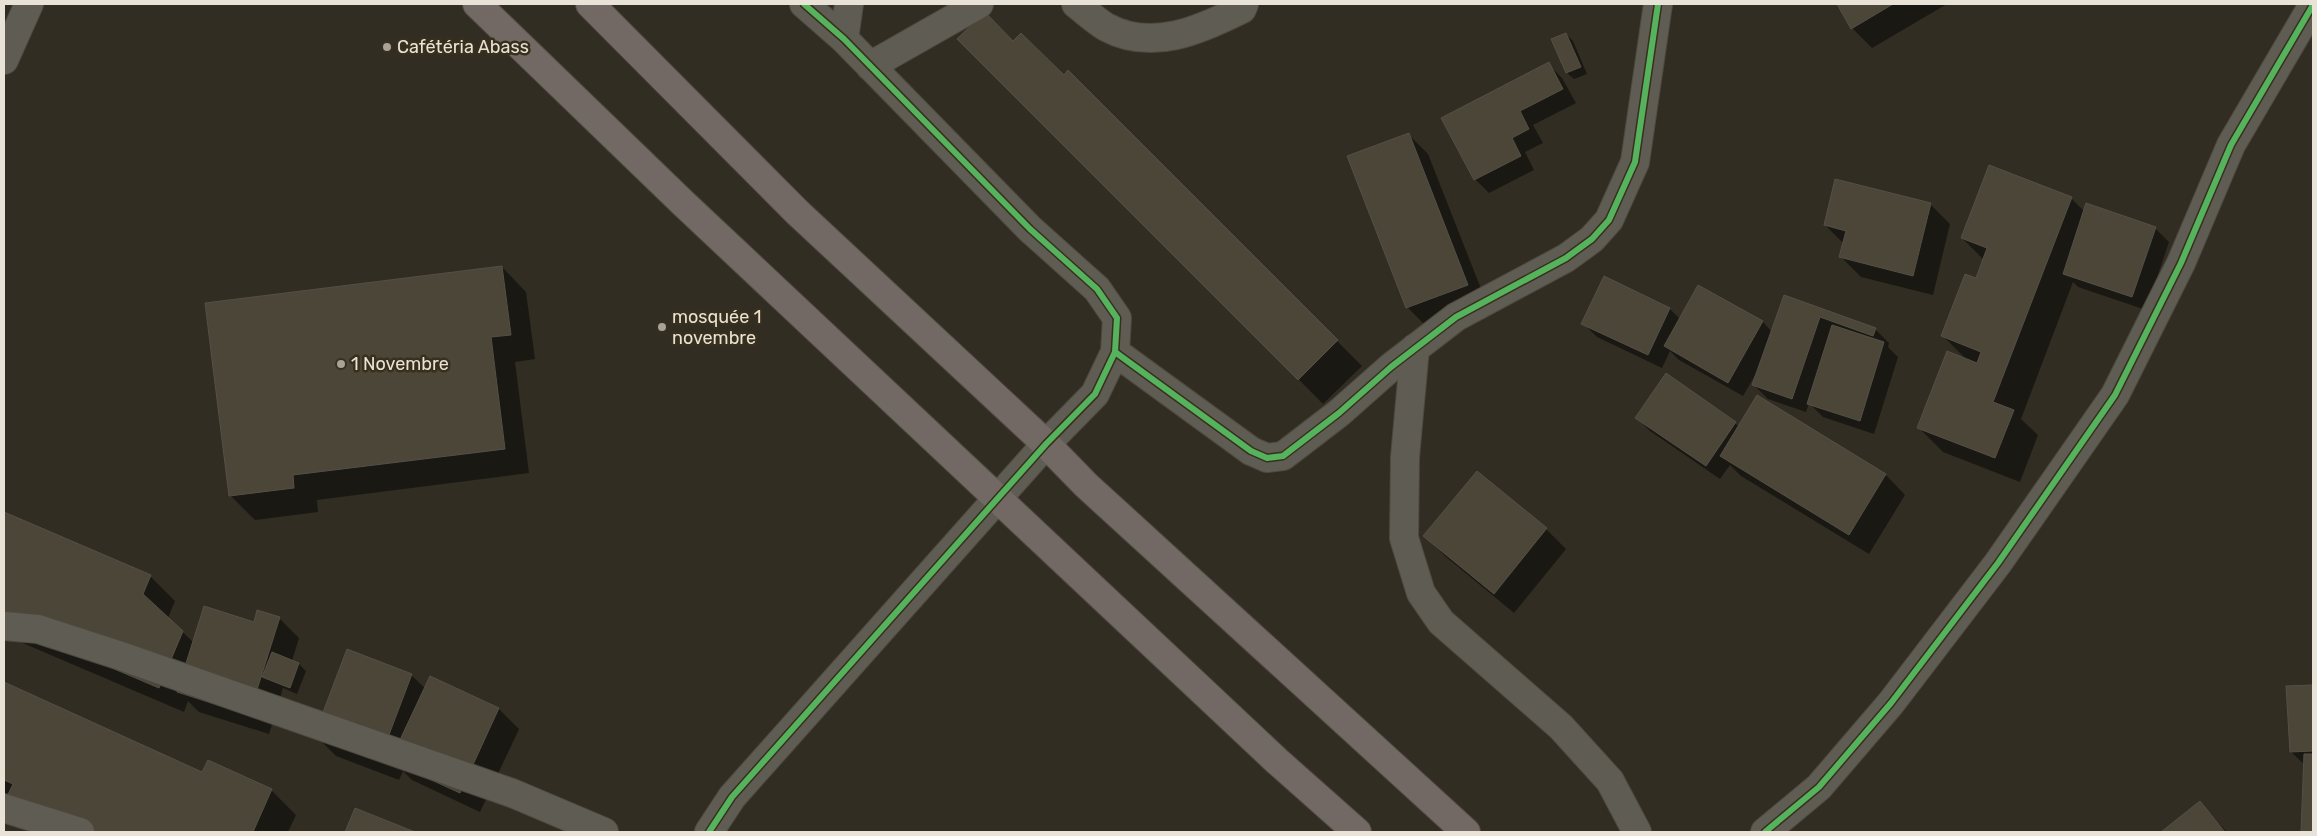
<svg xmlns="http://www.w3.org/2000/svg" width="2317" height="836" viewBox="0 0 2317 836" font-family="Rubik,sans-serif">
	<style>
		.shadow { fill: #0007 }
		.building { fill: #4c4638; stroke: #545048 }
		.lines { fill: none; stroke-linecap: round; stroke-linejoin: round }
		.street-casing { stroke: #4e4a41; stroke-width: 30 }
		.primary-casing { stroke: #4e4a41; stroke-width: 30 }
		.street { stroke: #5f5c54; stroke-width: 28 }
		.primary { stroke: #726965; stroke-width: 28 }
		.cycleway-casing { stroke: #382f1d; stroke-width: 9 }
		.cycleway { stroke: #56b35d; stroke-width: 6 }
		.poi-dot { fill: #a8a398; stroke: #382f1d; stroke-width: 2 }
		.labels { text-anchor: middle; stroke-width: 5; stroke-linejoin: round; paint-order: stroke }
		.poi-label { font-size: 18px; fill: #e8e2d7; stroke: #382f1d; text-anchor: start }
	</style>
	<rect width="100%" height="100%" fill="#322d23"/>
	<!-- shadow -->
	<path class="shadow" d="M1838 4H1947L1872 48 1852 28Z
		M1566 34 1573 41 1587 74 1574 79 1567 73Z
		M959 39 1013 43 1064 76 1068 72 1362 366 1323 404Z
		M1548 64 1562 78 1576 103 1533 125 1543 143 1525 152 1534 170 1489 193 1475 179Z
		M1408 134 1428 154 1487 304 1427 327 1407 307Z
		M1990 167 2072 199 2085 212 2155 228 2169 242 2146 310 2078 287 2073 282 2021 419 2038 435 2020 482 1943 452 1918 427 1967 360 1942 335 1976 280 1984 260 1962 238Z
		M1930 204 1950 224 1933 295 1861 277 1841 257 1844 244 1825 225Z
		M502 267 526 292 535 359 515 362 529 473 317 500 318 512 255 520 230 495Z
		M1604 278 1670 309 1680 319 1699 286 1763 322 1772 332 1784 297 1875 329 1889 343 1888 347 1898 357 1874 434 1823 417 1809 403 1806 412 1768 399 1754 385 1758 370 1743 396 1679 360 1670 351 1662 368 1597 337 1583 323Z
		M1757 397 1886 475 1905 495 1869 554 1741 476 1730 465 1720 479 1650 431 1636 417 1735 423 1739 427Z
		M1477 473 1546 529 1566 549 1514 613 1445 556 1425 536Z
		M4 514 150 576 175 601 168 618 194 643 254 623 279 618 299 638 292 661 299 664 306 671 297 694 283 688 269 734 199 712 188 701 184 712 4 635Z
		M411 675 425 688 430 677 499 709 519 729 480 812 412 780 403 771 399 780 336 756 316 736Z
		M4 683 203 774 209 761 271 790 296 815 288 832H41L9 795 7 794 4 800Z
		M2313 686V832H2302L2305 765 2291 752 2287 688Z
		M2200 803 2227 832H2163Z
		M356 809 412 832H347Z"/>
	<!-- building -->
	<path class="building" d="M1837 4H1893L1851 29Z
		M985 12 1013 41 1021 33 1064 75 1068 70 1338 340 1298 380 957 39Z
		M1566 33 1581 67 1566 73 1551 39Z
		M1549 62 1563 89 1520 111 1529 129 1512 138 1521 156 1474 180 1441 118Z
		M1409 133 1468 285 1406 308 1347 156Z
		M1989 165 2072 197 1993 402 2014 410 1995 458 1917 428 1947 351 1977 363 1981 352 1941 336 1965 274 1976 278 1987 248 1961 238Z
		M1835 179 1931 203 1913 276 1839 257 1846 231 1824 225Z
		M2086 203 2156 227 2132 297 2063 274Z
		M502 266 511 335 491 337 505 449 293 475 294 488 229 496 205 303Z
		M1604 276 1670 308 1648 355 1581 324Z
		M1698 285 1763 321 1728 383 1664 346Z
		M1784 295 1876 328 1873 336 1820 317 1792 399 1752 385Z
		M1832 325 1884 342 1860 421 1807 404Z
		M1666 373 1736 422 1706 466 1635 418Z
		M1757 395 1886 474 1849 535 1720 456Z
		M1477 471 1547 528 1494 594 1423 536Z
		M4 512 151 575 143 594 183 631 159 688 4 622Z
		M204 606 254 622 257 610 280 617 249 715 177 692Z
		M347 649 412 674 379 761 314 736Z
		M272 652 299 663 290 688 262 677Z
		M430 676 499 708 460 793 390 761Z
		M4 682 202 772 208 760 272 789 253 832H91L4 803 13 784 4 780Z
		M2313 685V751L2290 752 2286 686Z
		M2304 754H2313V832H2301Z
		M2200 801 2225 832H2161Z
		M355 808 415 832H345Z"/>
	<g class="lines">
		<!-- street casing -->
		<g class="street-casing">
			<path id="street" d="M1076 4C1085 11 1096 21 1106 27 1152 52 1200 30 1242 9L1244 4
				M844 39 849 4
				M4 60 29 4
				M870 66 979 4
				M1415 348 1405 457 1404 538 1421 593 1441 622 1561 727 1610 781 1637 832
				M1115 352 1251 451 1267 458 1283 456 1339 413 1391 367 1456 317 1566 258 1592 239 1609 220 1635 162 1658 4
				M4 626 38 629 121 656 512 793 604 832
				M4 808 80 832
				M709 832 732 797 1046 444 1095 394 1115 352 1117 318 1097 289 1030 229 844 39 804 4
				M1765 832 1819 787 1891 703 1998 563 2115 395 2181 263 2231 145 2313 5"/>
		</g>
		<!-- primary casing -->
		<g class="primary-casing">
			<path id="primary" d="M477 4 683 203 1277 761 1357 832
				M590 4 797 212 1046 444 1086 485 1466 832"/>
		</g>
		<!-- street -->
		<use href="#street" class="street"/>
		<!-- primary -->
		<use href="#primary" class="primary"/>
		<!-- cycleway casing -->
		<g class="cycleway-casing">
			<path id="cycleway" d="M1115 352 1251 451 1267 458 1283 456 1339 413 1391 367 1456 317 1566 258 1592 239 1609 220 1635 162 1658 4
				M709 832 732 797 1046 444 1095 394 1115 352 1117 318 1097 289 1030 229 844 39 804 4
				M1765 832 1819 787 1891 703 1998 563 2115 395 2181 263 2231 145 2313 5"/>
		</g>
		<!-- cycleway -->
		<use href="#cycleway" class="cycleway"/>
	</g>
	<!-- markers -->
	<g class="poi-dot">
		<circle cx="387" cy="47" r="5"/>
		<circle cx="662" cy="327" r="5"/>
		<circle cx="341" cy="364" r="5"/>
	</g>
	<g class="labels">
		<!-- poi labels -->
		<g class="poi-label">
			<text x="397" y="53">Cafétéria Abass</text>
			<text x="672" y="323">mosquée 1<tspan x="672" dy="21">novembre</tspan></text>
			<text x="351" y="370">1 Novembre</text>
		</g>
	</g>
	<!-- border -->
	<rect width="2317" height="836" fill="none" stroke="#e8e2d7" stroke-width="10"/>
</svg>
